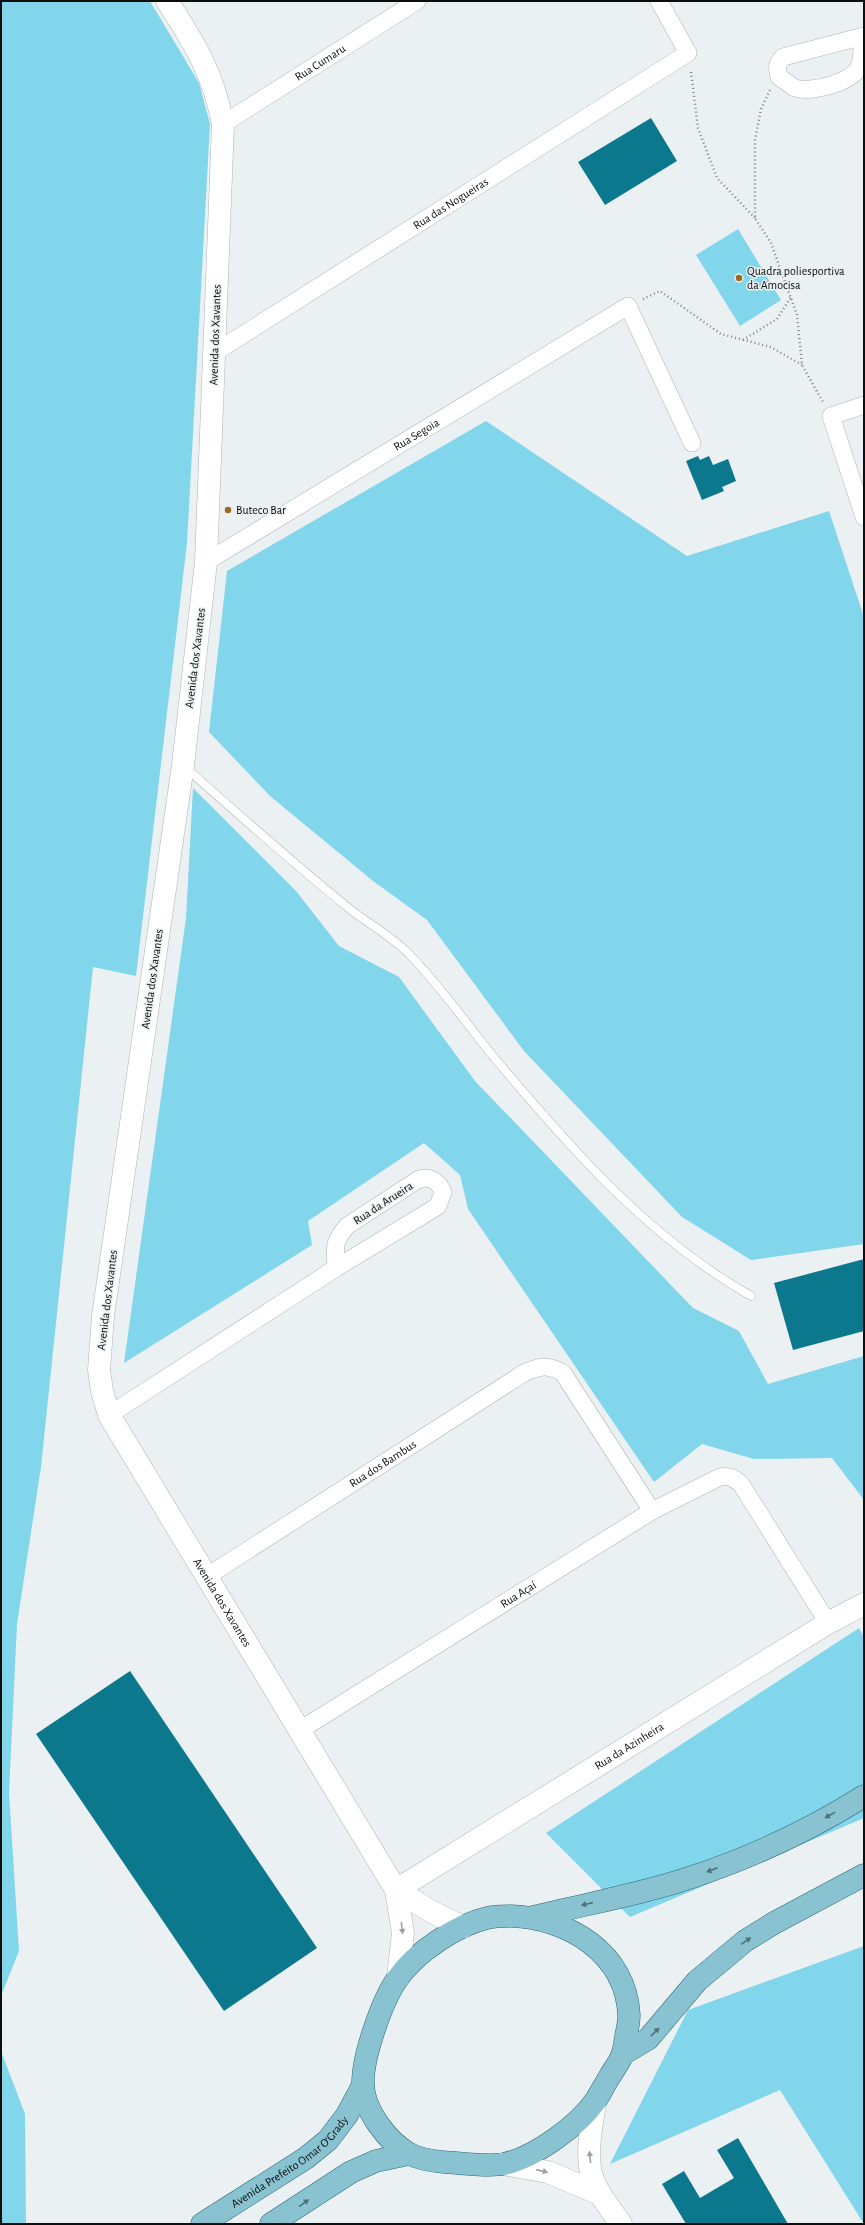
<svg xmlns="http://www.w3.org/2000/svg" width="865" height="2225" viewBox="0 0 865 2225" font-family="'Alegreya Sans',sans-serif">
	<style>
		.green { fill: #81d6ec }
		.building { fill: #0b788e }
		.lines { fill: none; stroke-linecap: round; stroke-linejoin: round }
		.lane-casing { stroke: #aeb3b5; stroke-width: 9 }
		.street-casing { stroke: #aeb3b5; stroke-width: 18 }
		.secondary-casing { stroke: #aeb3b5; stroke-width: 23 }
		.primary-casing { stroke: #2b6978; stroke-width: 23 }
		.path { stroke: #828687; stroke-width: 2.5; stroke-dasharray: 1 3; stroke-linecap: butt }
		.lane { stroke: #fff; stroke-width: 8 }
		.street { stroke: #fff; stroke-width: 17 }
		.secondary { stroke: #fff; stroke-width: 22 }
		.primary { stroke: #89c2d0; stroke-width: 22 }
		.oneway { fill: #517179 }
		.oneway2 { fill: #9e9f9f }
		.poi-dot { fill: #9f6724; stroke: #ebf0f2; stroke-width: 1.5 }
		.labels { text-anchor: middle; stroke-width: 3; stroke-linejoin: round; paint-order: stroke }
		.street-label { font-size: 12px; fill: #0c0e0e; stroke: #ebf0f2 }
		.poi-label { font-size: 12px; fill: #0c0e0e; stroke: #ebf0f2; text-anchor: start }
	</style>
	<rect width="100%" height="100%" fill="#ebf0f2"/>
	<!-- green -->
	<path class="green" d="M1 1H150L199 83 210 124 187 543 136 976 93 967 41 1467 17 1624 9 1793 19 1951 1 1996Z
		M738 229 781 300 740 326 696 255Z
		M486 421 687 556 829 511 864 617V1244L751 1260 682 1217 524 1051 427 920 373 881 270 796 209 732 227 571Z
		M193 788 296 891 339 946 399 977 475 1081 693 1308 739 1331 768 1384 864 1356V1500L832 1458 754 1459 702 1444 654 1482 468 1209 460 1175 424 1143 308 1221 312 1245 124 1363 186 918Z
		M859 1628 864 1637V1818L630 1917 546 1833Z
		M864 1946V2224L780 2090 610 2164 688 2010Z
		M1 2051 25 2114 26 2224H1Z"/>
	<!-- building -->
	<path class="building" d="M651 118 677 161 605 205 578 162Z
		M698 456 700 460 709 456 713 465 728 459 736 481 722 487 724 491 702 500 686 461Z
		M864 1259V1331L793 1350 774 1283Z
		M130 1671 317 1948 224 2011 36 1734Z
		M738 2138 788 2224H686L662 2184 684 2171 700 2198 734 2178 717 2150Z"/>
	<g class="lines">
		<!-- lane casing -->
		<g class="lane-casing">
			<path id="lane" d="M185 767C239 815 294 864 351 910 370 925 393 937 410 955 442 988 468 1026 497 1061 572 1150 649 1238 751 1296"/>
		</g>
		<!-- street casing -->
		<g class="street-casing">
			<g id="street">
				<path d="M862 37C862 48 863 57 859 67 852 83 810 93 795 88 790 85 784 80 779 77 777 68 776 64 783 57L864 36"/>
				<path id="s1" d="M223 124 417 1"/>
				<path id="s2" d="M214 353 688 53 659 1"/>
				<path d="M864 405 831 416 864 517"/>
				<path id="s3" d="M206 562 628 306 692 443"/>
				<path d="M109 1415 336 1268 438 1206 443 1192C438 1181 432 1176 419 1179L347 1226C333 1242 335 1248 336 1268"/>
				<path id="s4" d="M206 1577 524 1373C540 1366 547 1364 563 1373L652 1511"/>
				<path id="s5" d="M300 1730 652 1511 720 1477C729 1475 734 1478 741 1484L828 1623"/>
			</g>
		</g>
		<!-- secondary casing -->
		<g class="secondary-casing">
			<g id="secondary">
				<path id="s6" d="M167 1C195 44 213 73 223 124L206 562 183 765 103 1316 99 1370 102 1391 109 1415 396 1890 403 1933 398 1978"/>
				<path id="s7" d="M396 1890 828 1623 864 1604"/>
				<path d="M396 1890 432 1912 463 1927"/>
				<path d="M595 2102C592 2125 586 2150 591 2173 596 2192 610 2208 621 2224"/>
				<path d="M503 2164 548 2172 600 2194"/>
			</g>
		</g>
		<!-- primary casing -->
		<g class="primary-casing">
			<g id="primary">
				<path d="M511 1916C568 1918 626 1953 629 2015 629 2020 628 2026 627 2031 625 2038 625 2048 622 2055 620 2062 614 2069 610 2076 605 2084 601 2092 596 2100 578 2126 535 2157 504 2164 487 2167 461 2163 444 2162 433 2161 418 2159 408 2153 387 2141 364 2110 363 2085 362 2058 382 2000 398 1978 416 1952 457 1925 487 1918 495 1916 504 1916 511 1916Z"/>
				<path d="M533 1917C585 1904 639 1895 689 1878 750 1858 810 1830 864 1796"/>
				<path d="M623 2054 648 2039 697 1981 745 1941 774 1923 864 1875"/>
				<path id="s8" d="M202 2224 306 2158 328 2140 347 2115 363 2085"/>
				<path d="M271 2224 351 2172 376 2161 409 2154"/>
			</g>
		</g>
		<!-- path -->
		<path class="path" d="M691 72 698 128 717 178 755 218
			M770 90 761 109 755 140V218L771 243 797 315 802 365 823 402
			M643 299 660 291 721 334 771 347 802 365
			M743 340 777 319 791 297"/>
		<!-- lane -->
		<use href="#lane" class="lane"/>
		<!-- street -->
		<use href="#street" class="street"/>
		<!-- secondary -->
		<use href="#secondary" class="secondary"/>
		<!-- primary -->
		<use href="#primary" class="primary"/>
	</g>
	<!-- one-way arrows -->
	<defs><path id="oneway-solid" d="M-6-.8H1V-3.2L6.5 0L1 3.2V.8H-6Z"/></defs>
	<g class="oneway">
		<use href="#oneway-solid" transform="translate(830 1815) rotate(151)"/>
		<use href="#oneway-solid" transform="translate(712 1870) rotate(159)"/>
		<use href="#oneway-solid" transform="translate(587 1904) rotate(167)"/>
		<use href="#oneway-solid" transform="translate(746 1941) rotate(-35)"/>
		<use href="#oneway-solid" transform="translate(655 2032) rotate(-45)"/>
		<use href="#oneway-solid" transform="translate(304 2203) rotate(-36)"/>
	</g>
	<g class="oneway2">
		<use href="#oneway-solid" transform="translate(402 1928) rotate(83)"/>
		<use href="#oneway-solid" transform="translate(590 2157) rotate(-96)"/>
		<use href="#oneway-solid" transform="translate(542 2171) rotate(13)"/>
	</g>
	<!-- markers -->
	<g class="poi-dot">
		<circle cx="739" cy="278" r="4"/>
		<circle cx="228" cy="510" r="4"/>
	</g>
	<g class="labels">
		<!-- street labels -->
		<g class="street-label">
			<text dy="4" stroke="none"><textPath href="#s1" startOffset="115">Rua Cumaru</textPath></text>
			<text dy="4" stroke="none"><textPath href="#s2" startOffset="280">Rua das Nogueiras</textPath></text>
			<text transform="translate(215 335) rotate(-88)" y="4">Avenida dos Xavantes</text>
			<text dy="4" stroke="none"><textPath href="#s3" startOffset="246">Rua Segoia</textPath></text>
			<text transform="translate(195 658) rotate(-83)" y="4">Avenida dos Xavantes</text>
			<text transform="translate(152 979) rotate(-82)" y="4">Avenida dos Xavantes</text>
			<text transform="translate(383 1203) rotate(-33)" y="4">Rua da Arueira</text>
			<text transform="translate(107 1300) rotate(-83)" y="4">Avenida dos Xavantes</text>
			<text dy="4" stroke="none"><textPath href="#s4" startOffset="210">Rua dos Bambus</textPath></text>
			<text dy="4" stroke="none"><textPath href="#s5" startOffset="257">Rua Açaí</textPath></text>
			<text dy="4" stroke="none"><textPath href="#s6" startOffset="1655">Avenida dos Xavantes</textPath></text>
			<text dy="4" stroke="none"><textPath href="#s7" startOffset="274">Rua da Azinheira</textPath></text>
			<text dy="4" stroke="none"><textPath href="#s8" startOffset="108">Avenida Prefeito Omar O'Grady</textPath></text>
		</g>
		<!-- poi labels -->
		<g class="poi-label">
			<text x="747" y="275">Quadra poliesportiva<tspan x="747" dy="14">da Amocisa</tspan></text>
			<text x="236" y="514">Buteco Bar</text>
		</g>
	</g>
	<!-- border -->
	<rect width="865" height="2225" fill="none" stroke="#0c0e0e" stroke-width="4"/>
</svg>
